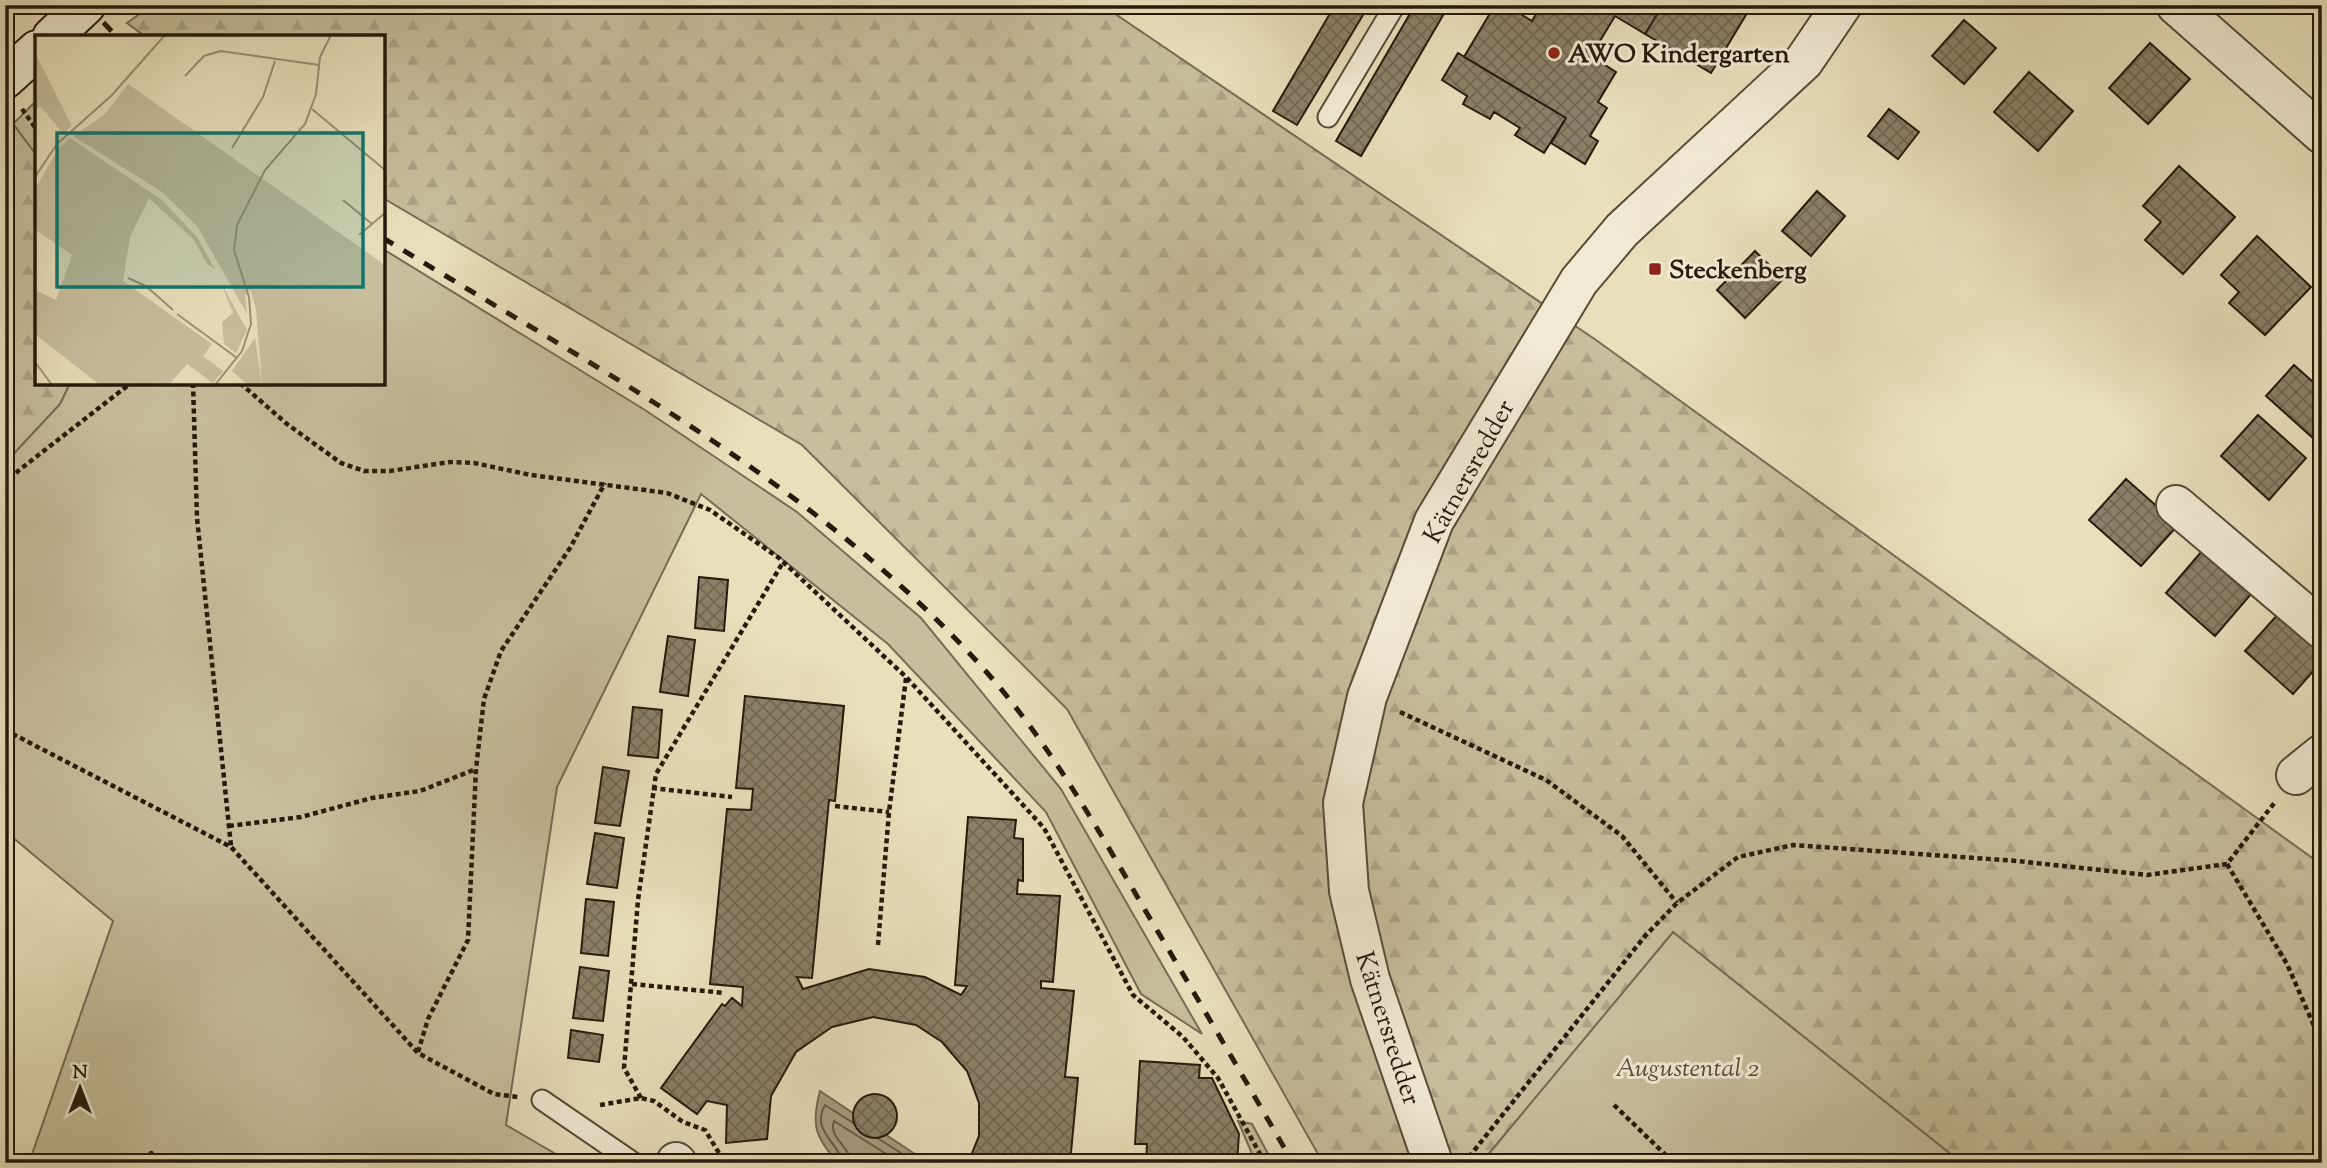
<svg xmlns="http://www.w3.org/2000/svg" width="2327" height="1168" viewBox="0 0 2327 1168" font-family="'Sorts Mill Goudy',serif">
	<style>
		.green { fill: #c8be9d; stroke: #776c55; stroke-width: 2 }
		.forest { fill: url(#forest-firs); stroke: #776c55; stroke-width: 2 }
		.water { fill: #a79c80; stroke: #736852; stroke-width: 2 }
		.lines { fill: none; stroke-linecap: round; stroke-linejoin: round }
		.shore { stroke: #665b46; stroke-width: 2 }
		.building { fill: url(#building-cross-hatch); stroke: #261a0d; stroke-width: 2 }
		.service-casing { stroke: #574b38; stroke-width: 23 }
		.minor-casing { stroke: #574b38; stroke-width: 42 }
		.secondary-casing { stroke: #261a0d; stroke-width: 42 }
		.path { stroke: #261a0d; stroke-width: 4.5; stroke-dasharray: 5 3.5; stroke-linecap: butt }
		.service { stroke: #f1ead3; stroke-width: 19 }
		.minor { stroke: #f1ead3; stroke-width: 38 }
		.secondary { stroke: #f1ead3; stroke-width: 38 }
		.rail { stroke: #261a0d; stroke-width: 5; stroke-dasharray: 12 12; stroke-linecap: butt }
		.poi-dot { fill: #8f2418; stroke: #f1ead3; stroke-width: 2.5 }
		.labels { text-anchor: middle; stroke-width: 6; stroke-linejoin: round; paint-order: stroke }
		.poi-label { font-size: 26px; font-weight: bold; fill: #261a0d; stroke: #f1ead3; text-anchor: start }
		.street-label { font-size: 26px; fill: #261a0d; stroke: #f1ead3 }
		.park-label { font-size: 26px; font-style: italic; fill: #574b38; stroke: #f1ead3 }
		.inset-road { fill: none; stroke: #9b9075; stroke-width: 2 }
		.view { fill: #0f766e; fill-opacity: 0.15; stroke: #0f766e; stroke-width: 3.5 }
		.inset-edge { fill: none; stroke: #261a0d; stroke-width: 3.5 }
	</style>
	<defs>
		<pattern id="forest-firs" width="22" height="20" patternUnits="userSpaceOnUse" patternTransform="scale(1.75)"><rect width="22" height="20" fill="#c8be9d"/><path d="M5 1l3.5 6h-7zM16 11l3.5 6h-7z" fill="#aca386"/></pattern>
		<pattern id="building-cross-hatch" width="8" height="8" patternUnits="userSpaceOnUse" patternTransform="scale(1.75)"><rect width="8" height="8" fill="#8b8067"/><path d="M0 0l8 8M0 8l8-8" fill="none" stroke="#716853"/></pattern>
	</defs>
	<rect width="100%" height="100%" fill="#e9dfbb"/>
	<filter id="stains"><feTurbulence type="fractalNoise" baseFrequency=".00286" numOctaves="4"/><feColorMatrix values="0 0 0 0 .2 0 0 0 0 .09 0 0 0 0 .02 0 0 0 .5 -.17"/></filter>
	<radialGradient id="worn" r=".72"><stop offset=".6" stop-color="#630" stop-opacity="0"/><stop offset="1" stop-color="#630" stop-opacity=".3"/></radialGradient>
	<!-- green -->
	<path class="green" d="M37 100V156L13 124Z
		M383 249 645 410 797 512 921 618 1061 789 1202 1034 1141 994 1046 812 888 644 701 494 557 787 506 1125 571 1163H29L113 921 5 831V463L60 404 70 383H383Z
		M1673 932 1962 1163H1481Z
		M1238 1121 1252 1124 1273 1163H1256Z"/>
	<!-- forest -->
	<path class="forest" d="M152 5H1102L1596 340 2322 865V1163H1962L1673 932 1481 1163H1323L1067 709 802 445 383 198V37H146L127 23Z
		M13 124 37 156V383H70L60 404 5 463V132Z"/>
	<!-- water -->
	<path class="water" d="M820 1091 915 1154 905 1163H838C815 1137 811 1125 820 1091Z"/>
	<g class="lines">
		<!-- shore -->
		<path class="shore" d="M842 1163C840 1143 810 1131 825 1105L901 1153 902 1163
			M851 1163C850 1146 828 1138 834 1121L891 1157 893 1163"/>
	</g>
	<!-- building -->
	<path class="building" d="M1335 5H1369L1297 125 1273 111Z
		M1415 5H1449L1361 156 1336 141Z
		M1495 5H1506L1532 21 1541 5H1663L1645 34 1615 16 1591 56 1616 72 1598 102 1607 108 1590 136 1598 141 1585 164 1551 143 1566 118 1464 57Z
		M1663 5H1752L1711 73 1645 34Z
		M1964 20 1996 48 1964 84 1932 56Z
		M2150 43 2190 79 2148 124 2109 88Z
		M1458 53 1566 118 1544 153 1515 135 1520 128 1494 112 1490 119 1463 104 1467 96 1442 80Z
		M2029 72 2073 111 2038 151 1994 112Z
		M1889 109 1919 132 1898 159 1868 136Z
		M2179 166 2235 217 2183 274 2145 240 2161 222 2143 206Z
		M1817 191 1845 216 1811 256 1782 231Z
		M2257 236 2311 287 2265 335 2229 303 2239 292 2221 275Z
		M1755 251 1783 279 1745 318 1717 290Z
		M2294 365 2322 390V430L2314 439 2266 396Z
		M2258 415 2306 458 2269 500 2221 456Z
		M2126 479 2178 525 2141 566 2089 520Z
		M2208 544 2257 587 2215 636 2166 593Z
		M699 577 728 580 724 631 695 628Z
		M2280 612 2322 650V661L2293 694 2245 651Z
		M668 636 695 640 688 696 660 692Z
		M745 696 844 706 835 801 829 800 812 978 797 977 803 989 869 969 925 977 961 995 967 986 955 985 968 817 1016 820 1014 838 1023 839V881L1018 880 1017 894 1060 896 1053 982 1041 981V988L1074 991 1065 1077 1078 1078 1070 1163H968L979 1136V1103L967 1071 942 1042 916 1025 873 1017 832 1027 796 1052 771 1096 767 1139 726 1143 727 1105 707 1101 697 1114 661 1088 722 1004 725 1006 732 998 742 1006 743 987 710 984 727 809 751 810 753 789 736 788Z
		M633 707 662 710 658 758 628 755Z
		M603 767 629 771 620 826 595 823Z
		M595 833 624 838 617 888 587 884Z
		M586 899 614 902 608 956 581 953Z
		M580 967 609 971 603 1021 573 1018Z
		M571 1030 603 1035 599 1062 568 1058Z
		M1140 1061 1200 1065 1199 1078H1212L1239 1134 1237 1163H1146L1147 1144H1135Z
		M853 1116a22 22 0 1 1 44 0a22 22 0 1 1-44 0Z"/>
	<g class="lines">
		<!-- service casing -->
		<g class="service-casing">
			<path id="service" d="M1328 117 1395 5
				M542 1100 634 1163"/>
		</g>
		<!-- minor casing -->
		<g class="minor-casing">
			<path id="minor" d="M2176 5 2322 134
				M2176 505 2322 629
				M2296 775 2322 754
				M676 1162 677 1163
				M1433 1163 1370 979 1349 891 1343 803 1367 697 1434 521 1579 281 1622 230 1804 61 1842 5"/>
		</g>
		<!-- secondary casing -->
		<g class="secondary-casing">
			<path id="secondary" d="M52 37 86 5
				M5 79 37 50"/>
		</g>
		<!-- path -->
		<path class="path" d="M22 109 37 130
			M193 383 197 518 231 846
			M240 383 287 424 341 463 364 471H390L450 462 474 463 531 475 667 493 710 510 779 558 906 677 1044 828 1133 995 1183 1037 1218 1078 1265 1163
			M5 486 18 471 131 383
			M1400 712 1546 780 1622 836 1677 903
			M5 730 231 847 418 1053 494 1094 518 1097
			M652 788 732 797
			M835 806 889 812
			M229 826 301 817 372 798 420 791 476 769
			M2227 864 2287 964 2322 1044
			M878 945 889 812 906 678
			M632 984 725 993
			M418 1052 428 1019 468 940 476 769 484 699 501 651 570 548 605 483
			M641 1098 624 1068 638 900 656 774 782 564
			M600 1105 641 1098 654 1101 683 1122 705 1130 725 1163
			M1614 1105 1674 1163
			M1469 1157 1645 936 1677 903 1738 857 1793 845 2017 861 2147 875 2227 864 2275 802
			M145 1163 151 1153 169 1163"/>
		<!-- service -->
		<use href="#service" class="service"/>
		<!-- minor -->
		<use href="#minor" class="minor"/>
		<!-- secondary -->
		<use href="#secondary" class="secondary"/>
		<!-- rail -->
		<path class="rail" d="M87 5 117 37
			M383 238C592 366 816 483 982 667 1047 739 1096 826 1145 910 1195 994 1244 1078 1293 1163"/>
	</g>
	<!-- markers -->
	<g class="poi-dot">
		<circle cx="1554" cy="53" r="7"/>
		<rect x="1648" y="262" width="14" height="14" rx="3.5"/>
	</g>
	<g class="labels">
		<!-- poi labels -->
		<g class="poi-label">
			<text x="1568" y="62">AWO Kindergarten</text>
			<text x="1669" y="278">Steckenberg</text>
		</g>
		<!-- street labels -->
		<g class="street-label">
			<text transform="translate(1468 471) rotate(-61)" y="9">Kätnersredder</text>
			<text transform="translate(1389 1028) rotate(72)" y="9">Kätnersredder</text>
		</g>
		<!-- park labels -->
		<g class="park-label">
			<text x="1687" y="1076">Augustental 2</text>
		</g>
	</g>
	<!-- overview -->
	<g transform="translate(35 35)">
		<rect width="350" height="350" fill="#e9dfbb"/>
		<path d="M0 18 37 91 28 98 5 71 0 75ZM35 103 127 165 162 202 180 234 172 229 159 205 114 163 95 202 88 246 177 309 168 321 188 336 178 348 152 329 134 350H65L0 299V255L21 265 37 220 4 197 18 164 38 134 23 114ZM242 221 350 314V350H227L221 274 215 254ZM185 246 212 295 201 318 189 309 187 287 198 278Z" fill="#c8be9d"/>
		<path d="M93 49 350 230V314L242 221 210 261 212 279 162 191 127 157 38 101 70 79ZM23 114 38 134 18 164 4 197 0 195V154ZM220 303 227 350H213L197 336Z" fill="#c8be9d"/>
		<path class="inset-road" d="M150 41 169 21 185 16 284 30M277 74 350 135M197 113 228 62 240 26M0 142 22 109 77 60 130 0M308 165 337 189M324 200 350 178M93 243 111 251 138 275M142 279 202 323M0 327 17 350M180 350 207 316 216 289 214 262 199 215 202 190 230 135 270 89 281 59 285 22 296 0"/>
		<path class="view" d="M22 98H328V252H22Z"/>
		<rect width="350" height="350" class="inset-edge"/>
	</g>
	<!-- margin -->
	<rect width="2327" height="1168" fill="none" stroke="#e9dfbb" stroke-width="28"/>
	<rect x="7" y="7" width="2313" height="1154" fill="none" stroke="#261a0d" stroke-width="3.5"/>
	<rect x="14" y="14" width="2299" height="1140" fill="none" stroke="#261a0d" stroke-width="2"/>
	<!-- north arrow -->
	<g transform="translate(80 1088)" stroke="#f1ead3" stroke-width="5" paint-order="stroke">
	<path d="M0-5L12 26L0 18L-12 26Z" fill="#261a0d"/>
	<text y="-10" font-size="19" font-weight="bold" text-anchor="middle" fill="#261a0d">N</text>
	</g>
	<rect width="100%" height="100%" filter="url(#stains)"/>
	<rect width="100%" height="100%" fill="url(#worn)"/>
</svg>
